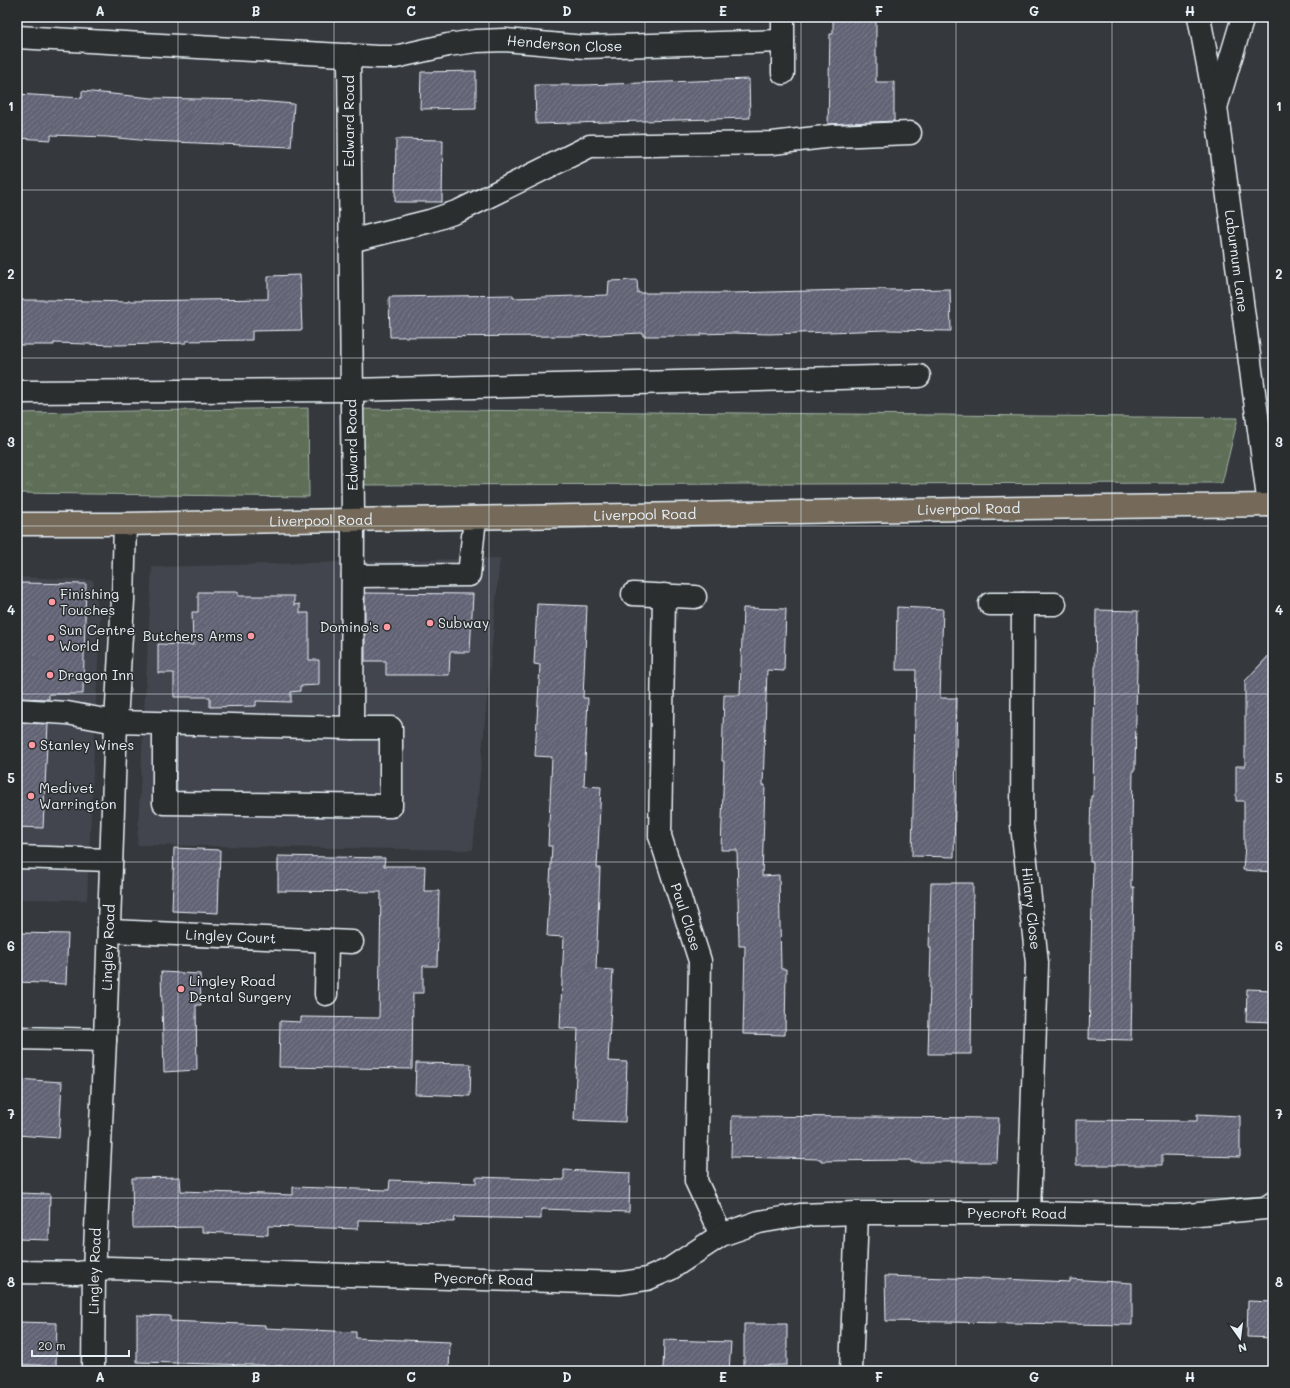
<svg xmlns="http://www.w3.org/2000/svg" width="1290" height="1388" viewBox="0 0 1290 1388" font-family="Mali,sans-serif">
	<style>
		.built { fill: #43454d }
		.grass { fill: url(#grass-tufts); stroke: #a3b0a8 }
		.building { fill: url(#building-hatch); stroke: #e8f1f8 }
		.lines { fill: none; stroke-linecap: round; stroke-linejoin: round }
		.minor-casing { stroke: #e8f1f8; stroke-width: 25 }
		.highway-casing { stroke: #e8f1f8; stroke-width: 25 }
		.minor { stroke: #2a2d2e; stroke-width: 22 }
		.highway { stroke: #746a5a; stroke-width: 22 }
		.grid { fill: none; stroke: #e8f1f8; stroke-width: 1; stroke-opacity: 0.55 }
		.poi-dot { fill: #ff9aa2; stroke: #2a2d2e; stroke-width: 1.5 }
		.labels { text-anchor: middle; stroke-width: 3; stroke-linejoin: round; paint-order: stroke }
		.street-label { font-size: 14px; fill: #e8f1f8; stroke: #2a2d2e }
		.poi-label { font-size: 14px; fill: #e8f1f8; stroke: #2a2d2e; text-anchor: start }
		.neatline { fill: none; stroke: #e8f1f8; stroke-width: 1.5 }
		.grid-label { font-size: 13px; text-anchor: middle; font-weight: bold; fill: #e8f1f8 }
	</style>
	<defs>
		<pattern id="grass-tufts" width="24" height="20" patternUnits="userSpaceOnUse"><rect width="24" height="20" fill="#5e6e57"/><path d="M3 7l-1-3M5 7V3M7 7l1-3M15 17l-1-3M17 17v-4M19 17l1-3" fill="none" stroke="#758370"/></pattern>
		<pattern id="building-hatch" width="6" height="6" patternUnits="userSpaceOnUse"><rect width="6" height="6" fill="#636476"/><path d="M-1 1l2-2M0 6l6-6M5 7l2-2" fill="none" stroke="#797b8a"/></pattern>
	</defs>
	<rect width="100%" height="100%" fill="#35383c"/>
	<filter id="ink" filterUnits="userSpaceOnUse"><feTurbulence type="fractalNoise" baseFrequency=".025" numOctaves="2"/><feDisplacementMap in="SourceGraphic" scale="8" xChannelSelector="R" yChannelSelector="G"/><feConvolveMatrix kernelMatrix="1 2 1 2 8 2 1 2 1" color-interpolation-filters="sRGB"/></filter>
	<g filter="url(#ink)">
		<!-- built -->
		<path class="built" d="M500 558 473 850 137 845 152 567Z
			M17 577 93 580 100 618 87 900 17 899Z"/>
		<!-- grass -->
		<path class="grass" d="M308 408 309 497 17 493V413Z
			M351 409 1238 418 1222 483 345 485Z"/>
		<!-- building -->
		<path class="building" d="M833 17H876V82H894V121L828 124 830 34H833Z
			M476 71V108L420 109 421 72Z
			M749 79 750 118 536 124 535 85H585Z
			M82 91 152 98 246 100 294 104 291 147 150 141 107 137 51 135V140L17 138V94L82 98Z
			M396 139 443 140 442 202H395Z
			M300 275 302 330 252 331V340L186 341V343L119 345 54 343V345H17V300H51L128 302V301L268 299V276Z
			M637 280 638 293H732L886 289V290L950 289 951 331 887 330 769 334 733 333 701 334V336H643V333L575 336 390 337 389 297 513 295V298L608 295 609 281Z
			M18 583 86 584 83 694H49V699L17 698Z
			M198 592H238V596H294V605L300 604V613H309V660H319V685L300 686V691L291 692V702L256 701V706L210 707V697H174V673H158V644L193 645 192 612H198Z
			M365 593 473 594 470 652H450L449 675H386V661H365Z
			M537 604 587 606 583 698H588L584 786 601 787 597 868H600L596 969 613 970 608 1061 627 1062 625 1122 574 1120 578 1029 560 1028 564 937 547 936 552 846H548L552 757 535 756 540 665 534 664Z
			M897 607 943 609 940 698H957L954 857 912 856 916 670H896Z
			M743 608 786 609 784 671 767 670 763 785H765L762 876 779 875 781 969H786L785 1035 743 1034 745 946H739V942L737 850H721L724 761H722L724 695H740Z
			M1096 610 1138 611 1135 770H1133L1131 887H1134L1131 1040 1089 1039 1093 862H1090V830L1091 796H1093Z
			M1273 651V872L1243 870 1245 845H1244V801H1236V766H1245V681Z
			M17 723 48 724 43 828 17 827Z
			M174 848 220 850 218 913 172 911Z
			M278 856 385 858 384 866H425L424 891H439L437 966H423V993H413L412 1069 279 1067 280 1021 301 1022V1017L379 1018 381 892 278 891Z
			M931 883H973L971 1054H928L931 948H929Z
			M17 933 68 934 66 984 17 982Z
			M161 972 200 974 201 1005H196L197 1070 164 1072Z
			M1247 989 1273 990V1022L1246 1021Z
			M416 1063 471 1064 470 1096 415 1094Z
			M17 1079 62 1082 59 1138 17 1135Z
			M1197 1114 1240 1116V1157L1162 1155V1165H1076V1120L1197 1121Z
			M732 1116 999 1118 997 1162H911V1160L821 1161V1159L731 1157Z
			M564 1170 630 1173 629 1212 541 1209V1219L455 1217 454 1222 358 1220V1229L268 1226V1235L202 1232V1227L133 1228 132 1178 180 1177 181 1191 293 1195V1187L389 1190 390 1180 476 1183V1177L564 1180Z
			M17 1193 50 1194 49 1240 17 1239Z
			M885 1276 981 1279V1278L1070 1282V1279L1132 1283V1325L886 1321Z
			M1248 1301 1273 1302V1338L1247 1337Z
			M137 1315 170 1316V1321L265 1325V1328L356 1332V1338L450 1342 449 1371H324L289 1370V1366L137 1362Z
			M17 1322 57 1323 56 1366 17 1364Z
			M744 1324H787V1365L744 1366Z
			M664 1340 731 1342 729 1371H663Z"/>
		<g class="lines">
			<!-- minor casing -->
			<g class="minor-casing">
				<g id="minor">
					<path d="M783 17V73"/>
					<path id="s1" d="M1199 17 1216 107 1269 505"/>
					<path id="s2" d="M17 37 378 57H395L448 45 476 41 505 40 585 47 783 41"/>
					<path d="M1217 104 1243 17"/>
					<path d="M350 241 430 221 459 211 590 146 773 143 833 136 910 133"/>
					<path d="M17 392 351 390 919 376"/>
					<path d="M353 576 469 575 475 518"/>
					<path d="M633 594 695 597"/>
					<path id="s3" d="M664 595 660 836 700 961 696 1181 721 1235"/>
					<path d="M990 604H1055"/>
					<path id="s4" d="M1023 604 1022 825 1037 963 1029 1213"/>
					<path d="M17 710 67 713 116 722 352 728"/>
					<path d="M164 723V803L391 806V728H352L353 520 349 55"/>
					<path d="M17 857 111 860"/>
					<path id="s5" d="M110 931 352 942"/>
					<path d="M326 994 327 941"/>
					<path d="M17 1038 105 1040"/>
					<path id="s6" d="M17 1272 78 1273 109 1268 621 1283 647 1279 670 1269 721 1235 759 1222 800 1215 857 1213H1029L1176 1216 1265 1208 1273 1203"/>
					<path id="s7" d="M93 1371 94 1271 105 1040 116 722 123 600 125 524"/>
					<path d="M851 1371 857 1213"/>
				</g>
			</g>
			<!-- highway casing -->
			<g class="highway-casing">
				<g id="highway">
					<path id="s8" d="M17 524H125L1022 508 1273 505"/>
				</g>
			</g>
			<!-- minor -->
			<use href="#minor" class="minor"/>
			<!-- highway -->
			<use href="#highway" class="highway"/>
		</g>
	</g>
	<!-- grid -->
	<path class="grid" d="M178 17V1371M334 17V1371M489 17V1371M645 17V1371M801 17V1371M956 17V1371M1112 17V1371M17 190H1273M17 358H1273M17 526H1273M17 694H1273M17 862H1273M17 1030H1273M17 1198H1273"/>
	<!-- markers -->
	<g class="poi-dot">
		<circle cx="52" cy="602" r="4"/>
		<circle cx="430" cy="623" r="4"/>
		<circle cx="387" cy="627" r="4"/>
		<circle cx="251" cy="636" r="4"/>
		<circle cx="51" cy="638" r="4"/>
		<circle cx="50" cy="675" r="4"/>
		<circle cx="32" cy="745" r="4"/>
		<circle cx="31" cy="796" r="4"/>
		<circle cx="181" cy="989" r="4"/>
	</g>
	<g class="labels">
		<!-- street labels -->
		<g class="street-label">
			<text dy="5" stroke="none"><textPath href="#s2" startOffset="550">Henderson Close</textPath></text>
			<text transform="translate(349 121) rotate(-90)" y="5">Edward Road</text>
			<text dy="5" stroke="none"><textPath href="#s1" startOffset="247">Laburnum Lane</textPath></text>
			<text transform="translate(352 445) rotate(-91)" y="5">Edward Road</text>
			<text dy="5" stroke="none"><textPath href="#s8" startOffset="952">Liverpool Road</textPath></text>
			<text dy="5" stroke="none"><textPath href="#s8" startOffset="628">Liverpool Road</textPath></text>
			<text dy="5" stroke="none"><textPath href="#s8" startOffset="304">Liverpool Road</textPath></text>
			<text dy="5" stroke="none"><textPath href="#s4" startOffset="305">Hilary Close</textPath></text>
			<text dy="5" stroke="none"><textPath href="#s3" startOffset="326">Paul Close</textPath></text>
			<text dy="5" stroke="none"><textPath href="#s5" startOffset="121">Lingley Court</textPath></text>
			<text dy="5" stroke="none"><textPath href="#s7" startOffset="424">Lingley Road</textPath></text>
			<text dy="5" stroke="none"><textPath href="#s6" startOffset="1016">Pyecroft Road</textPath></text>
			<text dy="5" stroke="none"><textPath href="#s7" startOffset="100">Lingley Road</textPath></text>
			<text dy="5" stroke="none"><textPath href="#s6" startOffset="467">Pyecroft Road</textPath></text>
		</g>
		<!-- poi labels -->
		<g class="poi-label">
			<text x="60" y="599">Finishing<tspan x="60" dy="16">Touches</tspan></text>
			<text x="438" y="628">Subway</text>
			<text x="379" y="632" text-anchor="end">Domino's</text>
			<text x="59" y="635">Sun Centre<tspan x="59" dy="16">World</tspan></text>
			<text x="243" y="641" text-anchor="end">Butchers Arms</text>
			<text x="58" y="680">Dragon Inn</text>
			<text x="40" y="750">Stanley Wines</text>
			<text x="39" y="793">Medivet<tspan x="39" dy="16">Warrington</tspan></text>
			<text x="189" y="986">Lingley Road<tspan x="189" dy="16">Dental Surgery</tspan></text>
		</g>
	</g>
	<!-- margin -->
	<rect width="1290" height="1388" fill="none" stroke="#2a2d2e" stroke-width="44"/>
	<!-- north arrow -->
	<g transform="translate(1240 1338) rotate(166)" stroke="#2a2d2e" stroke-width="3" paint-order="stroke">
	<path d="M0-3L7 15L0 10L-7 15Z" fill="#e8f1f8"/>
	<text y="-6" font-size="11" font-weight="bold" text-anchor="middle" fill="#e8f1f8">N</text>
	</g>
	<!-- scale -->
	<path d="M32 1350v6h97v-6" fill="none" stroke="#e8f1f8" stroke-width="2"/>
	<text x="38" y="1350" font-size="12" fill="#e8f1f8" stroke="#2a2d2e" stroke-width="3" paint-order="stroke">20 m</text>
	<rect x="22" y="22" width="1246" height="1344" class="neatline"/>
	<g class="grid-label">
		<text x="100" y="16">A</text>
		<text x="256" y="16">B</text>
		<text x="411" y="16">C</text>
		<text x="567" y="16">D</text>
		<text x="723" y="16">E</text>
		<text x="879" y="16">F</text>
		<text x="1034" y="16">G</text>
		<text x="1190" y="16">H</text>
		<text x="11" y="111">1</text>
		<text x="1279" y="111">1</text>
		<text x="11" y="279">2</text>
		<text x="1279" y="279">2</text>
		<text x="11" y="447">3</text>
		<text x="1279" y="447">3</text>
		<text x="11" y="615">4</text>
		<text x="1279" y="615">4</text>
		<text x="11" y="783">5</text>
		<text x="1279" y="783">5</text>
		<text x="11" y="951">6</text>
		<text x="1279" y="951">6</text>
		<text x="11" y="1119">7</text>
		<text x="1279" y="1119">7</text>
		<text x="11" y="1287">8</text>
		<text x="1279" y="1287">8</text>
		<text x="100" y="1382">A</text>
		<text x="256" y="1382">B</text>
		<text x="411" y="1382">C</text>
		<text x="567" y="1382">D</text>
		<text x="723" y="1382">E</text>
		<text x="879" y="1382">F</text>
		<text x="1034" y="1382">G</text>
		<text x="1190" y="1382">H</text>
	</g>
</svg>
